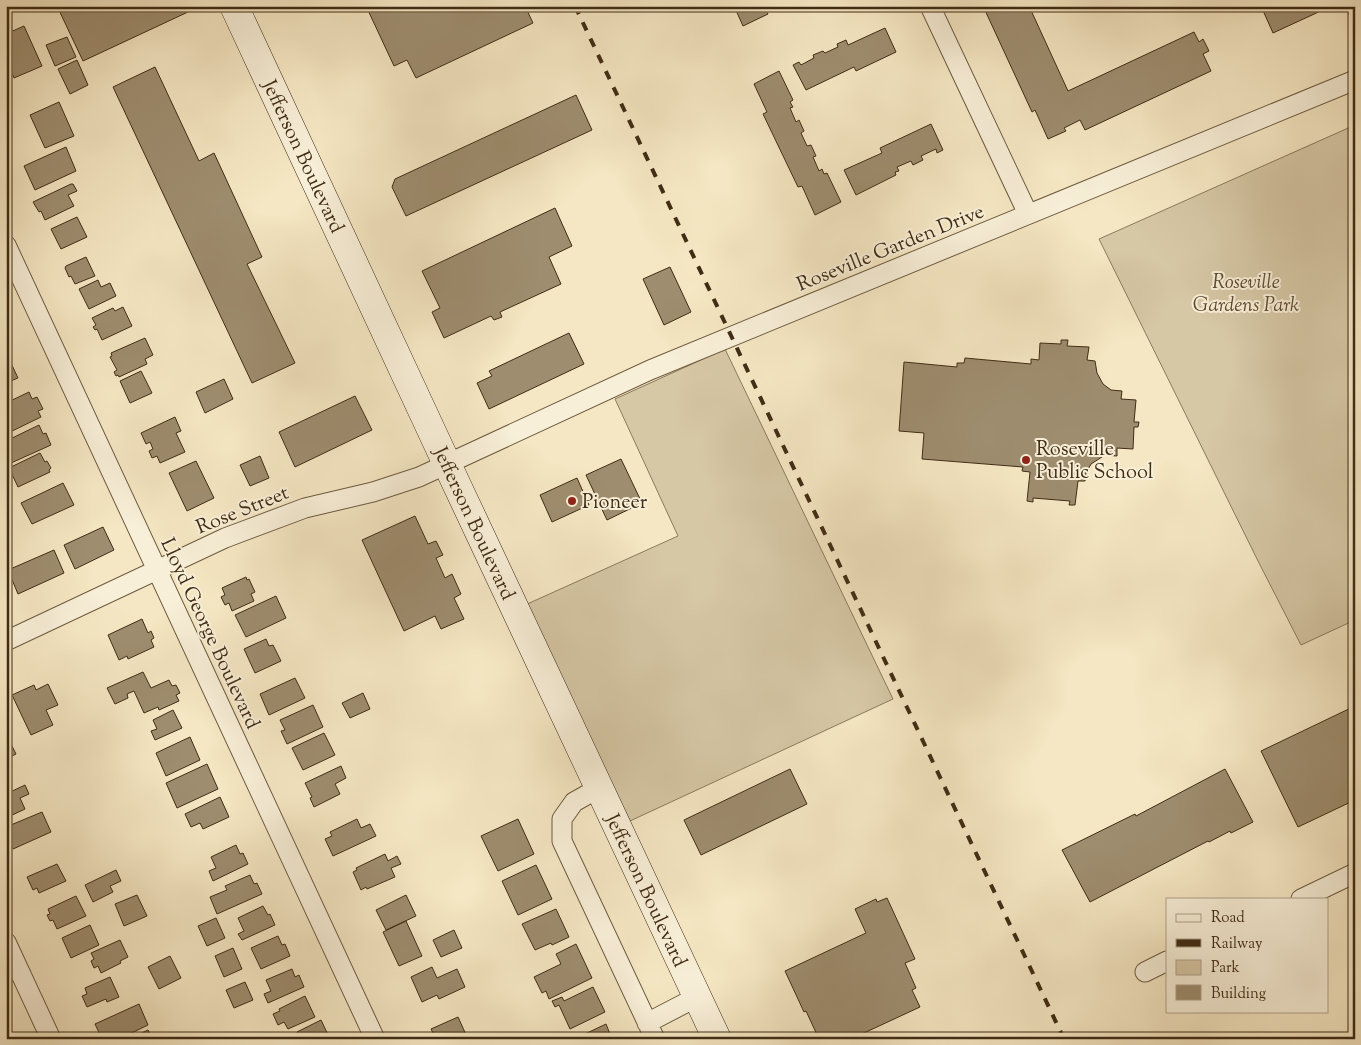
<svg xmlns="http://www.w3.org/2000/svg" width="1361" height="1045" viewBox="0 0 1361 1045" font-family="'Sorts Mill Goudy',serif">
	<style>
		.green { fill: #d6c7a5; stroke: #8b7a5d }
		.building { fill: #9e8d6f; stroke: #402c15 }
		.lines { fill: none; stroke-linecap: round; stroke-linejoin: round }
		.street-casing { stroke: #6d5b40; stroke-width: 21 }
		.secondary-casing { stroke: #402c15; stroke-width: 29 }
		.street { stroke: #f8efd8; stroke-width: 19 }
		.secondary { stroke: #f8efd8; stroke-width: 28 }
		.rail { stroke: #402c15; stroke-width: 4; stroke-dasharray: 9 9; stroke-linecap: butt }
		.poi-dot { fill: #8f2418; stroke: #f8efd8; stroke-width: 2 }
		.labels { text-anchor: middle; stroke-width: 4; stroke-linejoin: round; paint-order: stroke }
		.street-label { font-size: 20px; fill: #402c15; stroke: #f8efd8 }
		.park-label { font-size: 20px; font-style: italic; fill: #5e4b32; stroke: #f8efd8 }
		.poi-label { font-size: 20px; fill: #402c15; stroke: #f8efd8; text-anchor: start }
	</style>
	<rect width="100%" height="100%" fill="#f5e7c3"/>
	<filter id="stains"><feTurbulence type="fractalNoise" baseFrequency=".004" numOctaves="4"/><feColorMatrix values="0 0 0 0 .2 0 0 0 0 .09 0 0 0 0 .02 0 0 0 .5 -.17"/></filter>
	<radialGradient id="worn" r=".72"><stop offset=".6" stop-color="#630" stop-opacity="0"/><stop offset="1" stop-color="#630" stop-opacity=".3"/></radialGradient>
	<!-- green -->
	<path class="green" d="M1355 125V620L1301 645 1259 563 1099 239Z
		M725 349 893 699 630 821 525 605 678 536 615 399Z"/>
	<!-- building -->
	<path class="building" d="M57 6H186L188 12 83 61Z
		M366 6H525L533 23 416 78 407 60 394 66Z
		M734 6H764L768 14 743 26Z
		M983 6H1029L1068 91 1194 32 1199 42 1203 39 1209 51 1203 54 1211 71 1085 130 1080 120 1064 128 1066 131 1048 139 1035 110 1032 112Z
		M1261 6H1324L1325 9 1273 33Z
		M1345 6H1355V20L1352 21Z
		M24 26 42 66 14 78 6 59V34Z
		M885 28 896 52 856 71 854 67 806 90 793 65 799 62 801 65 814 58 813 55 823 51 825 53 838 47 837 44 846 40 848 45Z
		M67 37 76 57 55 66 46 45Z
		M77 60 88 85 70 94 58 69Z
		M155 67 199 161 214 153 262 257 247 264 295 363 252 383 113 87Z
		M779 71 793 100 790 102 793 107 790 108 796 122 799 120 804 131 801 133 807 146 811 145 816 156 813 157 819 171 822 169 824 174 827 173 841 202 815 215 802 186 798 187 763 114 767 112 754 84Z
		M576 95 592 130 406 216 392 187 395 179Z
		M59 102 74 136 45 148 30 115Z
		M931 124 943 150 937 153 936 149 921 156 923 160 913 165 911 161 897 167 899 171 895 172 896 175 856 195 844 170 882 153 880 148Z
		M66 147 76 171 35 190 24 166Z
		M71 184H73L77 191 68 195 74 206 45 220 41 211 39 212 33 202Z
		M555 208 572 246 549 257 561 284 500 312 502 317 494 320 491 316 444 338 432 312 440 308 422 271Z
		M77 217 87 237 61 249 51 229Z
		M86 257 95 276 75 284 71 276 69 277 65 268 66 266Z
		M670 267 691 312 664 325 643 279Z
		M98 280 101 287 110 283 116 296 89 309 79 289Z
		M123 307 132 326 102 340 97 329 95 330 93 327 96 325 92 318 113 308 115 311Z
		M569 333 584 364 489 409 477 383 492 376 489 371Z
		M145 338 153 355 145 359 147 364 119 377 118 375 116 376 114 372 117 370 110 357 112 356 111 353Z
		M1061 340H1068L1067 346 1089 347 1087 360 1095 361 1097 373 1103 384 1111 390 1122 391 1121 399 1136 400 1134 422H1139L1138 427H1134L1133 449 1117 448V456L1105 455 1091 464 1086 473 1085 481H1078L1075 505H1069L1070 501 1033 498V502L1027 501 1030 472 1022 471 1023 467 922 459 924 433 899 431 904 362 957 367V363H964L965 358 1031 364V359L1039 360 1040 343 1061 344Z
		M10 361 18 378 6 383V362Z
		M141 371 152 393 130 403 120 381Z
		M224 379 233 399 205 413 196 392Z
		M29 392 32 399 37 397 43 409 38 411 41 417 6 434V403Z
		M355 396 372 430 295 467 279 432Z
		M175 417 181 431 176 433 185 452 160 463 157 456 152 458 149 451 153 449 150 442 146 444 141 433Z
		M39 425 43 434 46 433 51 445 11 463 6 452V441Z
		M40 453 45 462 47 461 51 468 49 470 50 472 18 487 9 468Z
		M260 456 269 478 250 486 240 465Z
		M621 459 642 503 607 520 586 475Z
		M196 461 214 498 187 511 169 473Z
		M577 478 589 505 552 522 540 495Z
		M63 483 74 505 32 524 21 503Z
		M415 516 428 544 436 541 443 555 436 558 445 578 452 574 461 594 454 598 464 619 441 629 435 616 404 631 362 540Z
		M103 527 114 550 75 569 64 545Z
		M54 550 64 573 18 594 8 570Z
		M246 577 247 580 249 579 255 592 251 594 254 601 232 611 229 603 225 605 221 597 225 595 222 588Z
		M276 596 286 618 246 637 235 615Z
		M142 619 148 633 151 631 154 638 151 640 154 647 128 659 127 656 119 660 108 635Z
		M266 639 269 646 273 645 281 661 255 673 244 649Z
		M143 672 151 688 169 680 172 686 176 685 180 693 176 695 179 701 159 710 158 707 144 713 134 691 127 694 128 698 115 704 107 688Z
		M295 678 305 698 269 715 260 694Z
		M48 684 58 705 46 710 53 725 31 735 12 695 34 685 36 690Z
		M363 693 370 709 350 718 342 703Z
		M313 705 323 727 287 744 281 731 285 730 280 720Z
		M1355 706V800L1298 827 1261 751Z
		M173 710 182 728 155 740 151 731 157 729 153 720Z
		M324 733 335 755 303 770 292 748Z
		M6 734 16 754 6 759Z
		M190 737 200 760 166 776 156 753Z
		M207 764 218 789 177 808 166 783Z
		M341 766 346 778 335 784 340 794 314 807 310 798 312 797 305 783Z
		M790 769 807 804 701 855 684 820Z
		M1225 769 1253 822 1231 833 1230 831 1209 842 1208 841 1090 902 1062 850 1135 814 1136 816Z
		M25 785 29 794 20 798 25 809 6 818V794Z
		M220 797 229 817 203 829 200 823 191 827 185 814Z
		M42 812 51 832 13 849 6 835V827Z
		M357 819 361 828 370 824 376 836 333 856 325 839 332 836 330 832Z
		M518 819 534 854 498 871 481 836Z
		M236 845 240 854 243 853 248 864 213 881 209 871 216 868 211 857Z
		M385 854 388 861 397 856 401 864 391 868 395 877 367 889 366 887 361 890 353 872 357 870 356 868Z
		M57 864 66 881 39 893 37 888 33 890 27 877Z
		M536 865 552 899 518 915 502 881Z
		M116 870 121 881 110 886 113 892 93 902 85 885Z
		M250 875 254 884 257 883 262 894 217 914 210 897 227 890 225 886Z
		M137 895 147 916 124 926 115 904Z
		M406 895 416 916 386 930 376 910Z
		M76 896 86 916 57 929 53 920 50 921 47 915 50 914 48 909Z
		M887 898 915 959 905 963 916 988 912 990 920 1007 851 1039H819L806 1011 804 1012 785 971 866 933 855 909 876 899 877 902Z
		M263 906 268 915 270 914 275 925 242 940 238 934 244 931 238 918Z
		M556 909 569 937 552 945 551 943 535 950 522 924Z
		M216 918 225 938 207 946 198 926Z
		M406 921 422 956 399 966 383 932Z
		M90 925 99 945 71 958 62 938Z
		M454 930 462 948 441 957 433 940Z
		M278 936 282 945 285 944 290 956 261 969 251 948Z
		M120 940 128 957 120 961 121 963 101 973 98 966 94 968 91 961 94 959 91 953Z
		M576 944 592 978 549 999 546 991 542 993 534 977 561 964 556 954Z
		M233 948 242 969 224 977 215 956Z
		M170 956 181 978 159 989 148 967Z
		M432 967 437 978 457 969 465 987 439 999 437 995 422 1002 411 977Z
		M292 969 295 977 299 975 304 987 268 1003 264 994 271 991 266 980Z
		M110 977 119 997 107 1002 106 999 87 1007 82 996 87 994 85 988Z
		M245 982 253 1000 234 1008 226 990Z
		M593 987 605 1012 570 1029 559 1005 555 1007 552 1001 562 997 564 1001Z
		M305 996 315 1017 288 1029 284 1022 278 1025 273 1014 280 1011 279 1009Z
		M139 1004 148 1025 119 1039H102L95 1024Z
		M458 1017 468 1039H436L431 1029Z
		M321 1020 330 1039H294L299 1036 297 1032Z
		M606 1024 612 1039H588L585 1034Z
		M148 1030 152 1038 149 1039H129Z"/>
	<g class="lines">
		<!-- street casing -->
		<g class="street-casing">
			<path id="street" d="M930 6 1028 214
				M6 245 375 1039
				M6 641 225 538 305 508 373 492 419 477 650 370 1355 80
				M599 788 574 802 562 819V841L655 1039
				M1301 899 1355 873
				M6 942 51 1039
				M1145 972 1167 961
				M647 1023 697 997"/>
		</g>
		<!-- secondary casing -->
		<g class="secondary-casing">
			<path id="secondary" d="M234 6 447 464 717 1039"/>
		</g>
		<!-- street -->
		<use href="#street" class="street"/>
		<!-- secondary -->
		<use href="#secondary" class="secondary"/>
		<!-- rail -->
		<path class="rail" d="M575 6 1064 1039"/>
	</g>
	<!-- markers -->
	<g class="poi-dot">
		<circle cx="1026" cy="460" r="5"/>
		<circle cx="572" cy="501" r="5"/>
	</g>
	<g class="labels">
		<!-- street labels -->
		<g class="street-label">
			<text transform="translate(304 156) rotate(65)" y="7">Jefferson Boulevard</text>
			<text transform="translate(890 247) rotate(-22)" y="7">Roseville Garden Drive</text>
			<text transform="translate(242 509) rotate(-22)" y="7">Rose Street</text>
			<text transform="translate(475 523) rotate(65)" y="7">Jefferson Boulevard</text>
			<text transform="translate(211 633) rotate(65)" y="7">Lloyd George Boulevard</text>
			<text transform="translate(647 890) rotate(65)" y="7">Jefferson Boulevard</text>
		</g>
		<!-- park labels -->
		<g class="park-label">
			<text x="1246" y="288">Roseville<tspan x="1246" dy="23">Gardens Park</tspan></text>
		</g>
		<!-- poi labels -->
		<g class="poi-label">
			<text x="1036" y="455">Roseville<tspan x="1036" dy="23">Public School</tspan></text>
			<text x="582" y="508">Pioneer</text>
		</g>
	</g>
	<!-- margin -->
	<rect width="1361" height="1045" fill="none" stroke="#f5e7c3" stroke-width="25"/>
	<rect x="8" y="8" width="1346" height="1030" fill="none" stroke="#402c15" stroke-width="2.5"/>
	<rect x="12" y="12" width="1336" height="1020" fill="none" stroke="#402c15"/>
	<!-- legend -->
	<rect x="1166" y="898" width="162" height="115" fill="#f8efd8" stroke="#aea18a"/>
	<rect x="1176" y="914" width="25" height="8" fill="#f8efd8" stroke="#aea18a"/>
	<text x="1211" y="922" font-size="15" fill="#402c15">Road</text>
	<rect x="1176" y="939" width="25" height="8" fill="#402c15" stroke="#aea18a"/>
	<text x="1211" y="948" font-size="15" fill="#402c15">Railway</text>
	<rect x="1176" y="960" width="25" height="15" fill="#d6c7a5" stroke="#aea18a"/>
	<text x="1211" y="972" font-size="15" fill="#402c15">Park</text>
	<rect x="1176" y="985" width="25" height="15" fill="#9e8d6f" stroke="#aea18a"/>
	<text x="1211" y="998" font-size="15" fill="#402c15">Building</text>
	<rect width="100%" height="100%" filter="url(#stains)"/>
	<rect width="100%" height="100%" fill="url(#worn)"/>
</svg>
